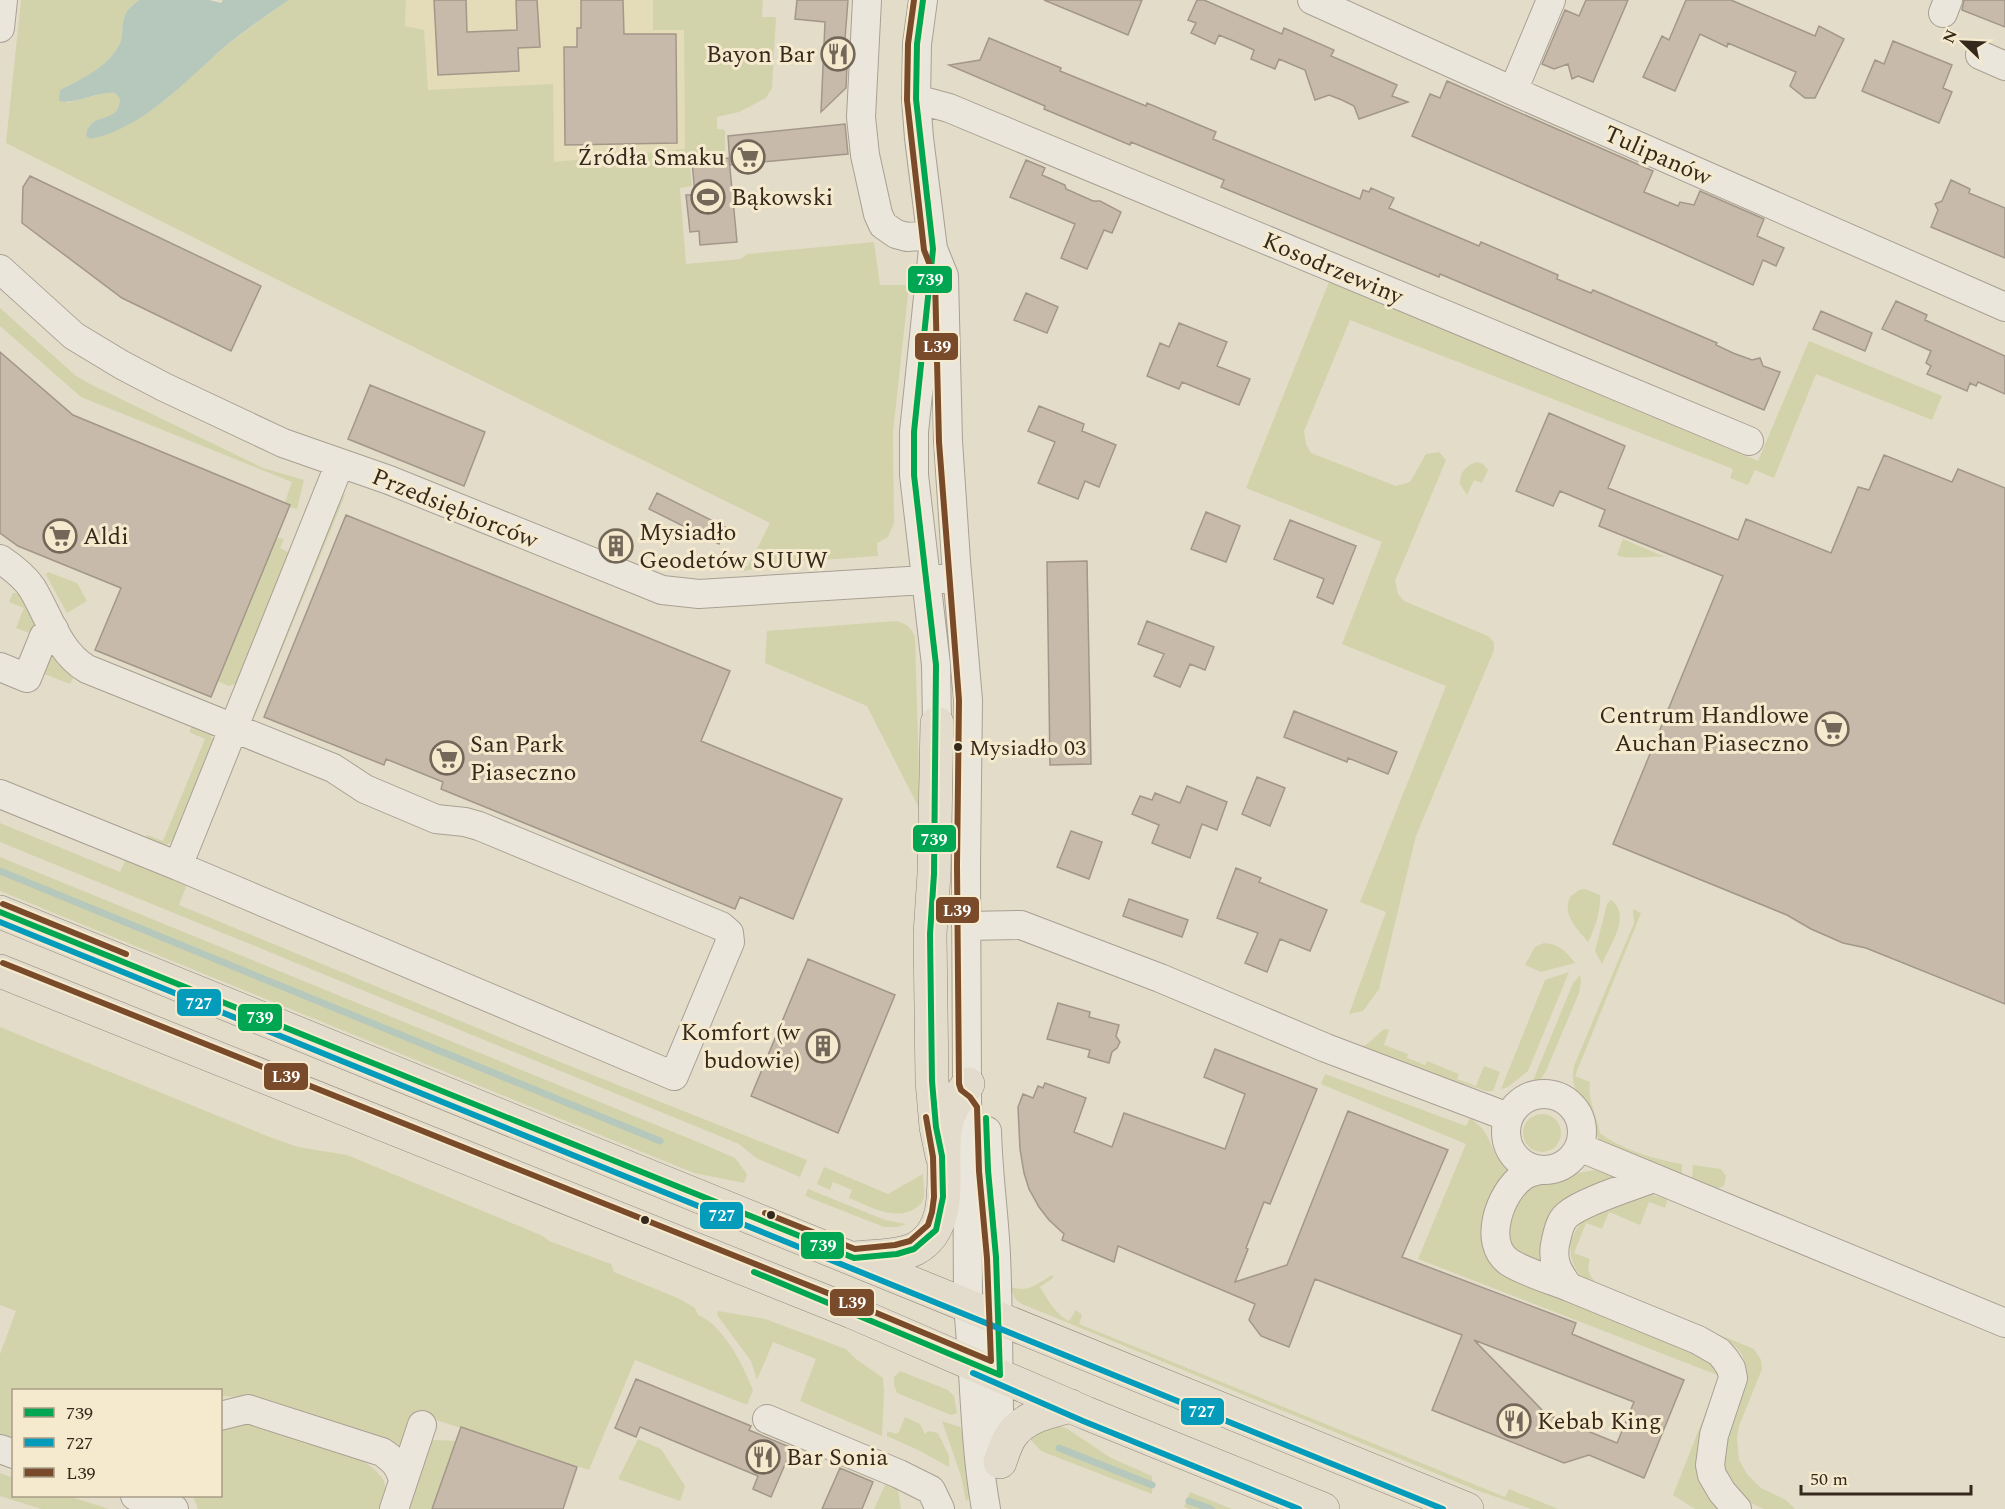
<svg xmlns="http://www.w3.org/2000/svg" width="2005" height="1509" viewBox="0 0 2005 1509" font-family="Spectral,serif">
	<style>
		.farmland { fill: #e4dbb8 }
		.green { fill: #d2d3ab }
		.water { fill: #b6c8bc }
		.lines { fill: none; stroke-linecap: round; stroke-linejoin: round }
		.stream { stroke: #b6c8bc; stroke-width: 7 }
		.building { fill: #c7baaa; stroke: #a39789; stroke-width: 1.5; fill-rule: evenodd }
		.minor-casing { stroke: #a8a093; stroke-width: 30 }
		.major-casing { stroke: #8d8679; stroke-width: 34 }
		.minor { stroke: #ebe6db; stroke-width: 28 }
		.major { stroke: #e3dccc; stroke-width: 33 }
		.bus-1-casing { stroke: #f5eace; stroke-width: 10 }
		.bus-2-casing { stroke: #f5eace; stroke-width: 10 }
		.bus-3-casing { stroke: #f5eace; stroke-width: 10 }
		.bus-1 { stroke: #00a651; stroke-width: 6 }
		.bus-2 { stroke: #059cbc; stroke-width: 6 }
		.bus-3 { stroke: #7a4b2a; stroke-width: 6 }
		.bus-dot { fill: #35281c; stroke: #f5eace; stroke-width: 2 }
		.labels { text-anchor: middle; stroke-width: 6; stroke-linejoin: round; paint-order: stroke }
		.bus-label { font-size: 22px; fill: #35281c; stroke: #f5eace; text-anchor: start }
		.poi-label { font-size: 24px; fill: #35281c; stroke: #f5eace; text-anchor: start }
		.street-label { font-size: 24px; fill: #35281c; stroke: #f5eace }
		.line-badge { stroke: #f5eace; stroke-width: 2 }
		.badge-label { font-size: 16px; text-anchor: middle; font-weight: bold; fill: #fff }
	</style>
	<rect width="100%" height="100%" fill="#e3dcc9"/>
	<!-- farmland -->
	<path class="farmland" d="M406 0H653V30H684L685 149 554 162 553 84 428 91 424 30 405 26Z"/>
	<!-- green -->
	<path class="green" d="M21 0H139C133 5 126 10 124 18 121 27 124 36 119 45 109 66 80 80 60 90L67 103 108 92 115 93 121 99C119 122 102 113 88 127L133 122 165 100 229 43 289 0H406L405 26 424 30 428 90 553 84 554 162 685 149 684 30H653V0H763L762 17H776L772 88 766 98 739 112 717 117V129L725 130V154L689 158 692 186 680 188 686 264 741 259 747 254 874 242 880 285H909L893 432 894 523 888 537 877 543 878 556 779 563 740 572 739 567 748 566 770 523 284 283 6 143Z
		M1329 282 1758 461 1809 341 1942 396 1932 420 1816 374 1774 478 1755 470 1748 485 1730 478 1733 469 1350 320 1304 431 1306 444 1311 453 1396 486 1410 482 1426 454 1439 452 1446 460 1395 581 1398 594 1404 601 1488 636 1494 642V650L1416 836 1379 989 1363 1011 1349 1014 1386 912 1360 902 1446 686 1342 644 1382 542 1246 488Z
		M0 308 76 376 90 384 263 468 304 480 297 509 289 507 285 502 292 482 81 397 0 326Z
		M1477 462 1483 464 1488 470 1482 483 1474 480 1467 495 1460 484C1459 472 1467 465 1477 462Z
		M346 493 254 718 253 712 339 501Z
		M279 538 284 539 280 548 293 555 242 681 229 686 217 681 275 540Z
		M1623 539 1665 557C1654 556 1624 560 1617 555Z
		M48 572 77 583 87 601 67 613 46 575Z
		M13 593 21 594 36 623 32 634 16 628 24 608 9 602Z
		M895 621C906 623 911 627 915 637L920 810 867 706 765 663 767 631Z
		M53 652 73 678 70 684 39 672Z
		M193 724 208 729 214 742 175 840 165 846 146 839 147 835 163 841 205 739 189 732Z
		M0 823 120 872 127 857 188 882 179 905 560 1062 807 1160 800 1177 756 1158 739 1144 0 842Z
		M0 857 705 1145 735 1158 747 1174 744 1183 694 1173 0 891Z
		M1585 889 1600 895C1601 910 1595 929 1588 942 1577 928 1562 916 1570 897L1579 890Z
		M1611 900C1632 915 1610 945 1602 964L1595 951 1607 904Z
		M1633 909 1641 913 1575 1076 1590 1082C1587 1099 1597 1115 1600 1133 1620 1149 1657 1160 1682 1164V1176L1600 1141C1594 1131 1592 1121 1587 1110 1578 1091 1570 1089 1574 1066L1634 923Z
		M1544 943C1559 944 1566 951 1575 963L1541 972 1525 965 1535 947Z
		M1569 972 1528 1071 1508 1087 1501 1089 1545 980Z
		M1580 975 1581 981 1579 993 1546 1071 1540 1080 1532 1083 1573 983Z
		M0 1027 272 1138 298 1147 347 1155 543 1236 549 1241 611 1264 614 1272 680 1299 695 1308 698 1315C724 1326 743 1365 753 1390L747 1405 635 1360 589 1470 418 1414 405 1450 266 1401 225 1396 221 1397 220 1390H14L13 1447 0 1442V1354L16 1311 0 1305Z
		M1384 1029 1389 1030 1384 1045 1408 1054 1407 1058 1425 1065 1427 1061 1459 1074 1457 1079 1476 1086 1484 1066 1500 1072 1493 1091H1486L1465 1084 1462 1090 1359 1047 1366 1045Z
		M1325 1074 1466 1126 1470 1118C1489 1132 1487 1138 1497 1157 1501 1164 1507 1169 1513 1175 1511 1181 1506 1186 1504 1192 1489 1223 1483 1245 1511 1270L1700 1350C1755 1383 1701 1413 1700 1457 1699 1475 1708 1494 1719 1509H1695L1673 1495 1720 1376 1418 1259 1466 1144 1321 1084Z
		M1523 1133a19 19 0 1 1 38 0a19 19 0 1 1-38 0Z
		M1693 1165 1721 1169 1726 1176 1724 1186 1715 1189 1692 1180Z
		M824 1167 888 1194 923 1174C923 1181 925 1190 924 1197 923 1202 919 1206 916 1208 895 1222 869 1206 849 1198L852 1190 833 1182 830 1190 817 1184Z
		M1595 1170 1618 1179 1596 1188 1546 1266 1519 1257 1508 1244 1507 1223 1517 1201 1526 1188 1539 1184 1555 1183 1578 1173Z
		M808 1189 885 1220 906 1224 898 1227H884L805 1196Z
		M1648 1194 1666 1199 1667 1201 1665 1208 1649 1202 1640 1225 1609 1212 1602 1229 1586 1223 1574 1253 1590 1259C1586 1270 1590 1278 1599 1285L1754 1349 1761 1360 1762 1369 1739 1426 1737 1438 1739 1460 1747 1474 1761 1488 1786 1500 1795 1509H1764L1751 1503 1740 1495 1730 1482 1721 1457 1745 1377C1747 1362 1743 1351 1730 1342L1585 1281C1565 1262 1565 1233 1589 1216Z
		M1052 1275 1053 1278 1040 1287C1048 1300 1055 1314 1069 1321L1076 1310 1082 1315 1079 1324 1505 1497 1509 1489 1558 1509H1531L1476 1490 1022 1304 1016 1300 1009 1286C1027 1294 1037 1284 1052 1275Z
		M718 1311 765 1319 846 1349 856 1359 883 1378 884 1392 882 1436 800 1401 816 1359 773 1342 757 1380 751 1361 717 1315Z
		M900 1371 948 1390 954 1396 957 1413 951 1415 897 1393 894 1385V1377Z
		M905 1417 920 1424 925 1434 928 1431 938 1433 949 1456V1467L918 1450 887 1436V1431L896 1434 899 1432Z
		M241 1419C277 1429 360 1445 382 1478 389 1487 383 1499 380 1509H198L193 1496H220L221 1427Z
		M942 1421 960 1427 962 1432 971 1496 966 1501 961 1476Z
		M1056 1425 1066 1428 1111 1458 1152 1476V1494L1041 1451 1030 1439 1034 1428Z
		M638 1439 661 1449 685 1486 680 1501 618 1479Z
		M433 1440 456 1441 432 1509H402L424 1443Z
		M0 1473 13 1478 14 1496H68L109 1509H41L0 1496Z
		M886 1483 898 1490 901 1509H874Z
		M1190 1492 1232 1509H1189L1184 1507Z"/>
	<!-- water -->
	<path class="water" d="M139 0H209L221 3 223 0H289C269 14 248 28 229 43 189 77 144 129 90 139L86 136C89 110 119 126 120 99L115 93C96 91 77 105 59 101L60 90C80 80 109 66 119 45 124 36 121 27 124 18 126 10 133 5 139 0Z"/>
	<g class="lines">
		<!-- stream -->
		<path class="stream" d="M0 871 660 1141
			M1059 1448 1152 1485
			M1189 1501 1211 1509"/>
	</g>
	<!-- building -->
	<path class="building" d="M434 0H466L467 32 517 30 516 0H537L540 47 518 48 519 71 438 75Z
		M581 0H623L624 34H676L677 143 565 145 564 47H577V28H581Z
		M797 0H848L845 39 848 45 846 88 821 112 825 22 795 19Z
		M1044 0H1142L1128 35Z
		M1197 0H1204L1282 34 1284 28 1334 50 1331 56 1397 85 1392 96 1408 102 1359 119 1354 106 1342 100 1329 95 1315 100 1305 70 1279 59 1275 69 1251 59 1254 50 1236 42 1219 35 1215 44 1191 33 1196 23 1188 20Z
		M1586 0H1628L1593 82 1578 76 1572 79 1568 64 1554 69 1542 64 1565 10 1579 16Z
		M1686 0H1731L1815 36 1819 26 1844 39 1815 98H1805L1790 86 1796 72 1728 43 1727 47 1700 34 1675 91 1643 77 1662 36 1669 40Z
		M1964 0H2005V27L1962 10Z
		M989 38 1061 68 1060 71 1082 80 1146 106 1147 103 1216 132 1213 139 1360 199 1363 190 1369 192 1371 188 1394 198 1389 208 1479 246 1481 242 1558 275 1557 279 1591 293 1593 290 1717 343 1716 345 1733 353 1752 360 1760 358 1763 366 1780 372 1764 410 1440 274 1439 277 1221 187 1224 180 1131 142 1130 145 1044 109 1045 106 949 65 980 60Z
		M1893 41 1952 65 1943 88 1952 92 1939 123 1862 91 1875 60 1884 64Z
		M1447 81 1653 171 1644 192 1678 206 1680 202 1694 205 1700 191 1764 219 1757 236 1784 248 1776 266 1763 260 1753 285 1662 244 1412 136 1430 94 1440 98Z
		M845 124 848 154 730 165 728 136Z
		M729 158 737 242 700 245 699 231 690 232 686 195H695L692 161Z
		M1026 160 1045 168 1042 175 1065 185 1066 189 1093 201H1100L1121 212 1112 233 1104 230 1087 269 1061 258 1075 224 1010 197Z
		M30 176 261 286 231 351 122 298 22 223 23 187Z
		M1951 180 1970 189 1969 193 2005 208V258L1931 227 1938 210 1935 204 1942 201Z
		M1026 293 1058 307 1047 333 1014 320Z
		M1896 301 1927 315 1925 320 2005 356V394L1978 382 1976 386 1970 383 1967 391 1927 374 1931 366 1926 363 1931 351 1882 329Z
		M1821 311 1872 333 1865 351 1813 329Z
		M1179 323 1227 342 1217 366 1250 379 1239 405 1182 382 1179 389 1147 376 1160 343 1169 347Z
		M0 352 73 415 290 505 211 697 95 650 121 588 18 546 0 533Z
		M370 385 485 432 464 486 348 439Z
		M1039 406 1084 424 1082 431 1116 445 1099 487 1085 481 1078 499 1038 483 1055 442 1028 431Z
		M1549 413 1625 446 1608 488 1738 540 1746 519 1831 553 1858 487 1869 490 1884 455 1952 482 1958 469 2005 488V1004L1866 948 1843 943 1811 929 1787 915 1613 844 1723 576 1599 526 1605 510 1560 491 1553 506 1516 491Z
		M657 493 727 528 719 544 649 509Z
		M1206 512 1240 526 1226 562 1191 549Z
		M346 515 730 671 701 741 842 799 793 919 740 897 735 909 441 789 443 782 386 759 384 765 264 717Z
		M1290 520 1356 546 1333 604 1317 597 1324 579 1274 559Z
		M1087 561 1091 764 1050 765 1047 562Z
		M1147 621 1214 647 1205 670 1190 664 1180 687 1154 676 1164 654 1138 644Z
		M1294 711 1397 752 1388 774 1348 758 1347 762 1284 737Z
		M1257 777 1285 788 1270 826 1242 814Z
		M1187 786 1227 802 1217 830 1202 824 1190 858 1152 843 1159 825 1132 814 1140 796 1152 800 1155 793 1180 803Z
		M1071 831 1102 842 1089 879 1057 867Z
		M1236 868 1261 878 1259 882 1327 910 1310 951 1280 939 1267 972 1245 963 1258 933 1217 918Z
		M1129 899 1188 920 1182 937 1123 916Z
		M808 959 895 995 838 1133 751 1096Z
		M1058 1003 1090 1012 1089 1017 1119 1025 1116 1036 1120 1042 1117 1048 1112 1052 1109 1063 1088 1057 1090 1050 1047 1039Z
		M1215 1049 1317 1089 1270 1204 1264 1202 1246 1248 1248 1249 1235 1282 1287 1265 1348 1111 1448 1150 1402 1257 1576 1323 1572 1334 1684 1380 1644 1478 1589 1455 1564 1463 1432 1410 1462 1335 1315 1279 1289 1347 1261 1336 1249 1320 1255 1304 1118 1246 1114 1262 1062 1240 1064 1234 1049 1220 1039 1207 1029 1189 1024 1173 1020 1149 1018 1107 1023 1094 1033 1098 1038 1086 1043 1088 1045 1083 1086 1098 1074 1132 1112 1147 1124 1113 1225 1149 1245 1094 1204 1077ZM1474 1340 1634 1402 1617 1443 1546 1414Z
		M636 1379 751 1426 749 1430 792 1448 771 1497 753 1489 758 1476 640 1427 636 1437 615 1428Z
		M461 1427 577 1467 563 1509H432Z
		M840 1468 873 1482 862 1509H822Z"/>
	<g class="lines">
		<!-- minor casing -->
		<g class="minor-casing">
			<path id="minor" d="M867 0 861 117 865 155 878 214 883 225 896 234 907 237 931 235
				M923 0 917 44 916 99 919 138 933 249 914 432V475L936 665 937 723 940 744
				M1312 0 1513 91 2005 307
				M1943 13 1948 0
				M0 28 3 0
				M1980 55 2005 66
				M1513 91 1551 0
				M916 99 949 108 1749 441
				M933 249 944 276 948 441 956 561 968 700 966 866 968 1307C975 1374 974 1442 986 1509
				M0 269 74 336 122 365 164 387 283 443 389 480 662 590 699 594 957 578
				M0 559C12 567 24 576 32 588 49 616 58 652 87 669L333 768 365 789 436 819 465 822 479 826 721 926 729 933 730 942 674 1076 178 866
				M0 667 27 678 44 636 54 629
				M0 794 178 866 340 463
				M966 926 1021 925 1160 978 1326 1048 1508 1117
				M1506 1132a38 38 0 1 1 76 0a38 38 0 1 1-76 0Z
				M987 1131C988 1173 994 1213 996 1255 999 1324 998 1393 1000 1462
				M1579 1147 2005 1323
				M1539 1170C1534 1172 1527 1173 1522 1177 1500 1193 1482 1243 1509 1262 1522 1271 1554 1281 1569 1287
				M1654 1178C1633 1186 1583 1201 1567 1215 1560 1221 1558 1231 1556 1240 1551 1260 1557 1271 1569 1287L1698 1340 1719 1352 1725 1359 1731 1368 1733 1378 1714 1435 1710 1465 1712 1475 1722 1492 1737 1509
				M220 1416 248 1409 382 1452C394 1460 399 1466 403 1480
				M767 1419 899 1474 931 1490 940 1509
				M0 1449 14 1454
				M135 1496 174 1509
				M394 1509 422 1425"/>
		</g>
		<!-- major casing -->
		<g class="major-casing">
			<path id="major" d="M937 723 934 874 930 934 932 1081 936 1127 942 1156
				M0 912 1467 1509
				M0 971 852 1312 1086 1413 1323 1509
				M855 1258C874 1256 898 1257 915 1249 958 1226 938 1164 946 1125 949 1109 959 1097 968 1084
				M1000 1462C1003 1454 1006 1443 1011 1436 1024 1416 1050 1412 1071 1406"/>
		</g>
		<!-- minor -->
		<use href="#minor" class="minor"/>
		<!-- major -->
		<use href="#major" class="major"/>
		<!-- bus-1 casing -->
		<g class="bus-1-casing">
			<path id="bus-1" d="M0 912 854 1258 897 1254 914 1249 936 1230 943 1197 942 1156 936 1127 932 1081 930 934 934 874 936 665 914 475V432L933 249 916 99 917 44 923 0
				M986 1118 988 1170 996 1257 1000 1375
				M754 1272 1000 1375"/>
		</g>
		<!-- bus-2 casing -->
		<g class="bus-2-casing">
			<path id="bus-2" d="M0 922 1443 1509
				M973 1373 1083 1421 1299 1509"/>
		</g>
		<!-- bus-3 casing -->
		<g class="bus-3-casing">
			<path id="bus-3" d="M3 904 126 954
				M3 963 855 1304 991 1361 987 1258 979 1171 977 1107 970 1097 961 1090 959 1084 957 866 959 700 939 442 935 278 924 250 907 100 908 44 914 0
				M765 1213 855 1249 895 1245 910 1241 928 1225 932 1212 934 1197 933 1157 926 1117"/>
		</g>
		<!-- bus-1 -->
		<use href="#bus-1" class="bus-1"/>
		<!-- bus-2 -->
		<use href="#bus-2" class="bus-2"/>
		<!-- bus-3 -->
		<use href="#bus-3" class="bus-3"/>
	</g>
	<!-- icons -->
	<defs>
		<g id="restaurant-ring" transform="scale(1.725)"><circle r="9.5" fill="#f5eace" stroke="#726759" stroke-width="1.5"/><path d="M-5-6h1v4h1v-4h1v4h1v-4h1v5L-1.5 .5V6h-2V.5L-5-1ZM5-6V6H3V1.5H1.5Q1.5-4 5-6Z" fill="#726759"/></g>
		<g id="supermarket-ring" transform="scale(1.725)"><circle r="9.5" fill="#f5eace" stroke="#726759" stroke-width="1.5"/><path d="M-6-5.5h2.5l.6 2H6L4.5 2H-2.5L-4.4-4H-6ZM-1.5 3.2a1.3 1.3 0 1 0 .1 0ZM3 3.2a1.3 1.3 0 1 0 .1 0Z" fill="#726759"/></g>
		<g id="stadium-ring" transform="scale(1.725)"><circle r="9.5" fill="#f5eace" stroke="#726759" stroke-width="1.5"/><path d="M0-5a6.5 5 0 1 0 0 10a6.5 5 0 1 0 0-10ZM-3.5-1.8h7v3.6h-7Z" fill="#726759"/></g>
		<g id="building-ring" transform="scale(1.725)"><circle r="9.5" fill="#f5eace" stroke="#726759" stroke-width="1.5"/><path d="M-4-6H4V6H1V3H-1V6H-4ZM-2.5-4.3h1.7v1.8h-1.7ZM.8-4.3h1.7v1.8H.8ZM-2.5-1h1.7V.8h-1.7ZM.8-1h1.7V.8H.8Z" fill="#726759"/></g>
	</defs>
	<g fill-rule="evenodd">
		<use href="#restaurant-ring" x="838" y="54"/>
		<use href="#supermarket-ring" x="748" y="157"/>
		<use href="#stadium-ring" x="708" y="197"/>
		<use href="#supermarket-ring" x="60" y="536"/>
		<use href="#building-ring" x="616" y="546"/>
		<use href="#supermarket-ring" x="1832" y="729"/>
		<use href="#supermarket-ring" x="447" y="758"/>
		<use href="#building-ring" x="823" y="1046"/>
		<use href="#restaurant-ring" x="1514" y="1421"/>
		<use href="#restaurant-ring" x="763" y="1457"/>
	</g>
	<!-- markers -->
	<g class="bus-dot">
		<circle cx="958" cy="747" r="5"/>
		<circle cx="771" cy="1215" r="5"/>
		<circle cx="645" cy="1220" r="5"/>
	</g>
	<g class="labels">
		<!-- bus labels -->
		<g class="bus-label">
			<text x="969" y="755">Mysiadło 03</text>
		</g>
		<!-- poi labels -->
		<g class="poi-label">
			<text x="815" y="62" text-anchor="end">Bayon Bar</text>
			<text x="725" y="165" text-anchor="end">Źródła Smaku</text>
			<text x="731" y="205">Bąkowski</text>
			<text x="639" y="540">Mysiadło<tspan x="639" dy="28">Geodetów SUUW</tspan></text>
			<text x="83" y="544">Aldi</text>
			<text x="1809" y="723" text-anchor="end">Centrum Handlowe<tspan x="1809" dy="28">Auchan Piaseczno</tspan></text>
			<text x="470" y="752">San Park<tspan x="470" dy="28">Piaseczno</tspan></text>
			<text x="800" y="1040" text-anchor="end">Komfort (w<tspan x="800" dy="28">budowie)</tspan></text>
			<text x="1537" y="1429">Kebab King</text>
			<text x="786" y="1465">Bar Sonia</text>
		</g>
		<!-- street labels -->
		<g class="street-label">
			<text transform="translate(1658 155) rotate(24)" y="8">Tulipanów</text>
			<text transform="translate(1333 268) rotate(23)" y="8">Kosodrzewiny</text>
			<text transform="translate(455 508) rotate(22)" y="8">Przedsiębiorców</text>
		</g>
	</g>
	<g class="line-badge">
		<rect x="907" y="265" width="46" height="29" rx="6" fill="#00a651"/>
		<rect x="914" y="332" width="45" height="29" rx="6" fill="#7a4b2a"/>
		<rect x="912" y="824" width="45" height="29" rx="6" fill="#00a651"/>
		<rect x="935" y="896" width="45" height="28" rx="6" fill="#7a4b2a"/>
		<rect x="176" y="988" width="46" height="29" rx="6" fill="#059cbc"/>
		<rect x="237" y="1003" width="46" height="29" rx="6" fill="#00a651"/>
		<rect x="263" y="1062" width="46" height="29" rx="6" fill="#7a4b2a"/>
		<rect x="699" y="1201" width="45" height="29" rx="6" fill="#059cbc"/>
		<rect x="800" y="1231" width="45" height="29" rx="6" fill="#00a651"/>
		<rect x="829" y="1288" width="46" height="29" rx="6" fill="#7a4b2a"/>
		<rect x="1180" y="1397" width="45" height="29" rx="6" fill="#059cbc"/>
	</g>
	<g class="badge-label">
		<text x="930" y="285">739</text>
		<text x="937" y="352">L39</text>
		<text x="934" y="845">739</text>
		<text x="957" y="916">L39</text>
		<text x="199" y="1009">727</text>
		<text x="260" y="1023">739</text>
		<text x="286" y="1082">L39</text>
		<text x="722" y="1221">727</text>
		<text x="823" y="1251">739</text>
		<text x="852" y="1308">L39</text>
		<text x="1202" y="1417">727</text>
	</g>
	<!-- legend -->
	<rect x="12" y="1389" width="210" height="108" fill="#f5eace" stroke="#a89c87" stroke-width="1.5"/>
	<rect x="24" y="1408" width="30" height="9" fill="#00a651" stroke="#a89c87" stroke-width="1.5"/>
	<text x="66" y="1419" font-size="18" fill="#35281c">739</text>
	<rect x="24" y="1438" width="30" height="9" fill="#059cbc" stroke="#a89c87" stroke-width="1.5"/>
	<text x="66" y="1449" font-size="18" fill="#35281c">727</text>
	<rect x="24" y="1468" width="30" height="9" fill="#7a4b2a" stroke="#a89c87" stroke-width="1.5"/>
	<text x="66" y="1479" font-size="18" fill="#35281c">L39</text>
	<!-- north arrow -->
	<g transform="translate(1963 42) rotate(293)" stroke="#f5eace" stroke-width="4.5" paint-order="stroke">
	<path d="M0-4.5L10 22L0 15L-10 22Z" fill="#35281c"/>
	<text y="-9" font-size="16" font-weight="bold" text-anchor="middle" fill="#35281c">N</text>
	</g>
	<!-- scale -->
	<path d="M1801 1485v9h170v-9" fill="none" stroke="#35281c" stroke-width="3"/>
	<text x="1810" y="1485" font-size="18" fill="#35281c" stroke="#f5eace" stroke-width="4.5" paint-order="stroke">50 m</text>
</svg>
